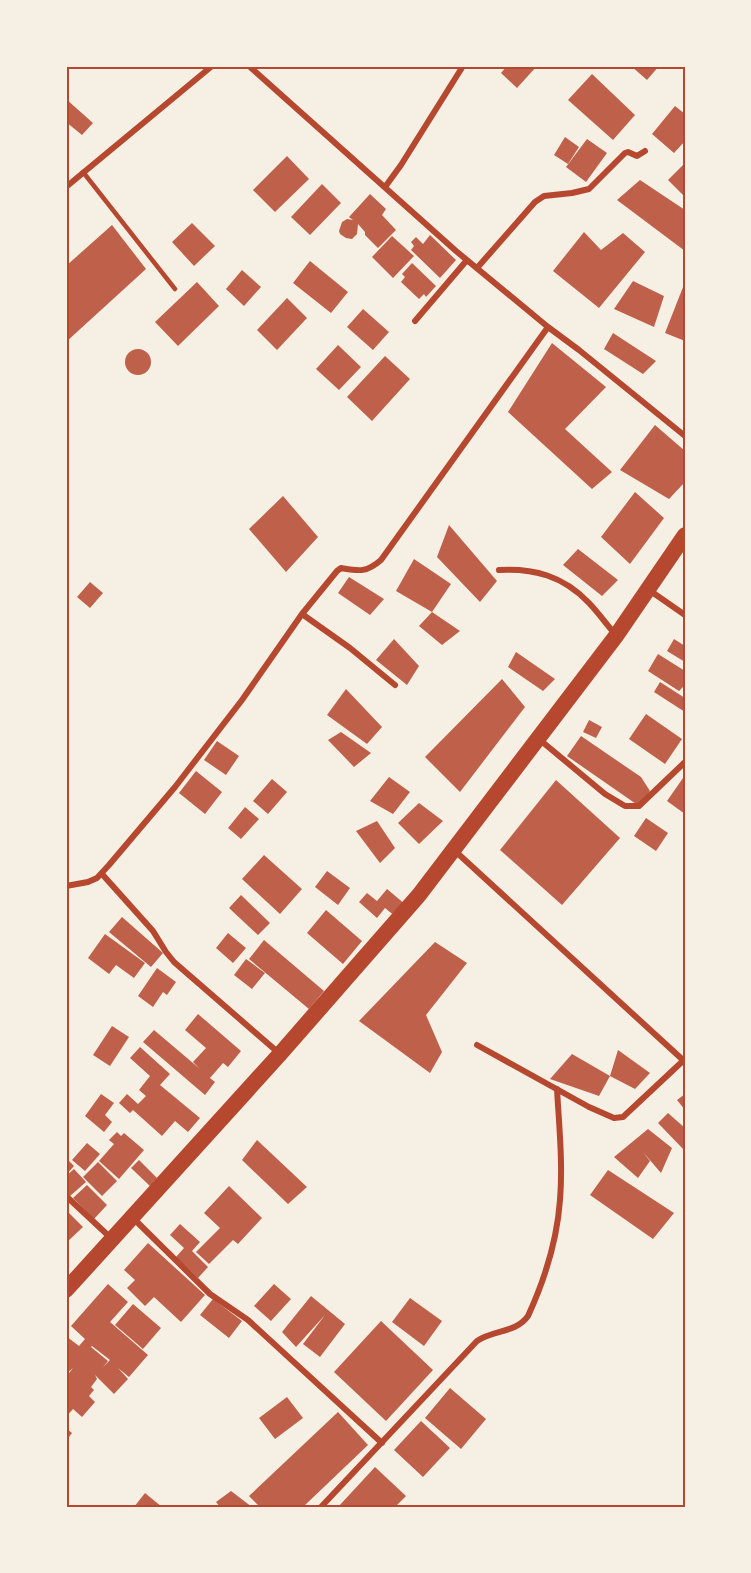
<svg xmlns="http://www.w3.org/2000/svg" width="751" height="1573" viewBox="0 0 751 1573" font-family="'Varela Round',sans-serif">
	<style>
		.building { fill: #bf614a; fill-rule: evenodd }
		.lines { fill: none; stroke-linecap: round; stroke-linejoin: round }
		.service { stroke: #b5482f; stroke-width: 4.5 }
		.minor { stroke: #b5482f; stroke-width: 6 }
		.trunk { stroke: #b5482f; stroke-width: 16 }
		.neatline { fill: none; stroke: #b5482f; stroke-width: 2 }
	</style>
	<rect width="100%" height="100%" fill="#f6efe4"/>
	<!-- building -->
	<path class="building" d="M507 66H537L517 88 501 73Z
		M631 66H659L647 80Z
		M592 74 635 115 613 140 568 100Z
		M66 99 93 123 82 135 66 122Z
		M675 106 685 114V141L674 153 652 134Z
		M565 137 579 147 568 164 554 155Z
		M587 139 607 153 586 182 566 167Z
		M287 156 309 179 275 212 253 190Z
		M685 163V197L668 180Z
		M640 180 685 210V251L617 200Z
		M322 184 341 203 310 235 291 217Z
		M370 194 386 209 382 215 396 230 378 248 365 235V232L358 224 357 234 352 239 346 238 340 234 339 231 342 222 347 219 353 220 349 217Z
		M192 223 215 246 194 266 172 242Z
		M112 225 146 269 66 342V266Z
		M584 232 601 250 623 233 645 252 599 308 553 271Z
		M430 235 456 260 440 278 411 250 414 246 411 242 416 237 423 244Z
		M392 236 414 256 393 278 372 257Z
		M310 261 348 292 331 313 293 283Z
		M412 263 436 286 426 297 424 294 419 299 401 282 405 277 402 274Z
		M242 270 261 287 244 306 226 289Z
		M633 281 664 296 654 327 614 309Z
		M197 282 219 306 178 346 155 322Z
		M685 282V341L665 333Z
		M287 298 307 318 277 350 257 330Z
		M363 309 389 332 373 350 347 327Z
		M613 333 656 361 643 374 604 349Z
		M552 343 606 387 565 429 612 472 592 489 508 412Z
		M338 345 361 367 339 390 316 369Z
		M125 362a13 13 0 1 1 26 0a13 13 0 1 1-26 0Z
		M385 356 410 379 372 421 347 397Z
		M655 425 685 451V482L669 499 620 470Z
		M635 492 664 518 630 564 601 537Z
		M283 496 318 537 286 572 249 529Z
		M449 525 497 581 480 602 437 557Z
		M578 549 618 580 602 596 563 565Z
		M414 559 451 584 432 612 396 591Z
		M349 577 384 599 370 615 338 593Z
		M90 582 103 593 90 608 77 597Z
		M432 612 460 631 442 645 419 626Z
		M394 639 419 666 407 685 376 660Z
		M674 639 685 646V662L667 651Z
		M516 652 555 679 543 691 508 667Z
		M658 654 685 671V685L679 691 648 671Z
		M502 679 525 707 460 792 425 757Z
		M660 682 685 698V712L654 692Z
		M346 689 382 727 367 744 327 715Z
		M646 714 682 739 665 764 629 739Z
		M589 720 602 727 596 738 583 732Z
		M341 732 371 753 354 767 328 740Z
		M581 736 641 777 650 791 639 806 567 756Z
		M217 741 239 756 226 775 204 760Z
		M196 771 222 792 205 814 179 793Z
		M389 777 410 792 393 814 370 801Z
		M683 778 685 780V814L667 801Z
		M272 779 287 792 268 814 253 801Z
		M556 780 620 838 562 905 500 850Z
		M419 803 443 821 419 844 398 823Z
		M245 807 259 819 241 839 228 828Z
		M646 818 668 833 656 851 634 836Z
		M377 821 395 848 380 863 356 831Z
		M264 855 302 889 280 914 242 879Z
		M327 871 350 888 338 905 315 887Z
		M387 889 406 905 396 917 385 908 377 918 359 902 367 893 377 901Z
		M241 895 270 923 258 935 229 908Z
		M326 910 362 941 343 964 307 933Z
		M122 917 163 953 151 967 109 932Z
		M228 933 246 948 233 963 216 948Z
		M105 934 145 963 134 978 116 965 109 974 88 958Z
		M264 940 324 991 309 1009 249 959Z
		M435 942 467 963 426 1015 442 1052 430 1073 359 1021Z
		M246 959 265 973 252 989 234 975Z
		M157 968 176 982 167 995 163 992 153 1007 138 996Z
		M198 1014 241 1051 228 1067 223 1063 210 1078 215 1082 205 1095 143 1042 154 1030 200 1069 193 1062 206 1048 185 1030Z
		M112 1026 129 1037 110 1066 93 1055Z
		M140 1047 170 1074 160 1085 200 1118 188 1132 175 1121 162 1136 133 1110 130 1113 119 1103 127 1094 138 1104 146 1096 139 1090 150 1076 130 1058Z
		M618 1050 650 1073 635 1089 610 1076 599 1096 550 1079 572 1054 610 1076Z
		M101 1094 114 1103 105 1115 112 1122 104 1132 85 1116Z
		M685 1094V1110L677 1100Z
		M668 1113 685 1128V1151L658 1123Z
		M648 1129 672 1148 661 1173 643 1152 650 1161 638 1178 614 1157Z
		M117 1132 121 1136 124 1133 144 1150 119 1179 99 1161 114 1144 109 1140Z
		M257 1140 307 1187 288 1204 242 1160Z
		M87 1143 100 1154 85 1171 72 1160Z
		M66 1158 74 1166 66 1175Z
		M139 1160 157 1178 150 1186 131 1168Z
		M98 1162 117 1181 102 1196 83 1177Z
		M74 1169 86 1182 70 1196 66 1191V1176Z
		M608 1170 674 1213 653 1239 590 1195Z
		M87 1185 107 1205 94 1219 73 1198Z
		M229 1186 262 1218 238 1244 233 1240 209 1264 196 1252 220 1228 204 1213Z
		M66 1210 83 1227 66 1243Z
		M180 1224 200 1242 192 1251 208 1267 198 1278 176 1257 184 1248 170 1235Z
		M148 1243 205 1295 181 1322 154 1297 145 1306 127 1288 135 1280 124 1270Z
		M108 1284 128 1302 110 1322 148 1355 129 1377 118 1368 128 1379 114 1394 95 1375 97 1379 91 1387 94 1390 89 1396 95 1402 82 1417 73 1409 66 1417V1377L73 1368 66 1374V1359L68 1357 66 1358V1336L79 1346 85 1339 71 1326ZM92 1346 110 1360 103 1367 108 1361 91 1347Z
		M274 1284 291 1299 271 1321 254 1306Z
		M311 1296 345 1324 320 1357 303 1344 325 1315 296 1347 282 1332Z
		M410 1298 442 1321 424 1346 392 1322Z
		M213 1299 242 1321 229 1338 200 1315Z
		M133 1304 161 1328 143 1349 115 1325Z
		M381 1321 433 1370 386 1421 334 1372Z
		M450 1388 486 1419 461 1449 425 1418Z
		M287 1397 303 1418 275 1439 259 1418Z
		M338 1412 368 1445 303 1507H260L249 1496Z
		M421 1421 450 1448 423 1477 394 1450Z
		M66 1428 72 1433 66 1441Z
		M375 1467 406 1496 395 1507H338Z
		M231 1491 252 1507H220L216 1502Z
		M145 1493 162 1507H134Z"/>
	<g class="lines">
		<!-- service -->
		<path class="service" d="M83 172 175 289"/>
		<!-- minor -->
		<path class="minor" d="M249 66 456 251 548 327 579 350 685 436
			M66 187 212 66
			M385 187 401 165 463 66
			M477 268 535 202 544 196 572 193 589 189 625 153 628 152 637 156 645 151
			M415 321 467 260
			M499 570C534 568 563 576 588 602 598 612 606 624 615 634
			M649 590 685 615
			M302 614 350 648 395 685
			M540 740 605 794 625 806H639L685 762
			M454 850 683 1060
			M102 874 153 931 166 952 174 962 280 1054
			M66 886 88 882 97 878 109 865 175 787 242 700 302 614 337 571 341 568C359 571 366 573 381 560L548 327
			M477 1045 589 1107 614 1118 623 1117 685 1059
			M66 1196 112 1239
			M133 1218 210 1294 248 1320 382 1443
			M321 1507 477 1341C493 1330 516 1333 528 1316 545 1279 557 1241 560 1200 563 1163 559 1125 557 1089"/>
		<!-- trunk -->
		<path class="trunk" d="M66 1290 280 1054 419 895 616 636 685 535"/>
	</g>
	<!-- border -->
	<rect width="751" height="1573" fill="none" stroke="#f6efe4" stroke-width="135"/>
	<rect x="68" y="68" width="616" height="1438" class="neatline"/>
</svg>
